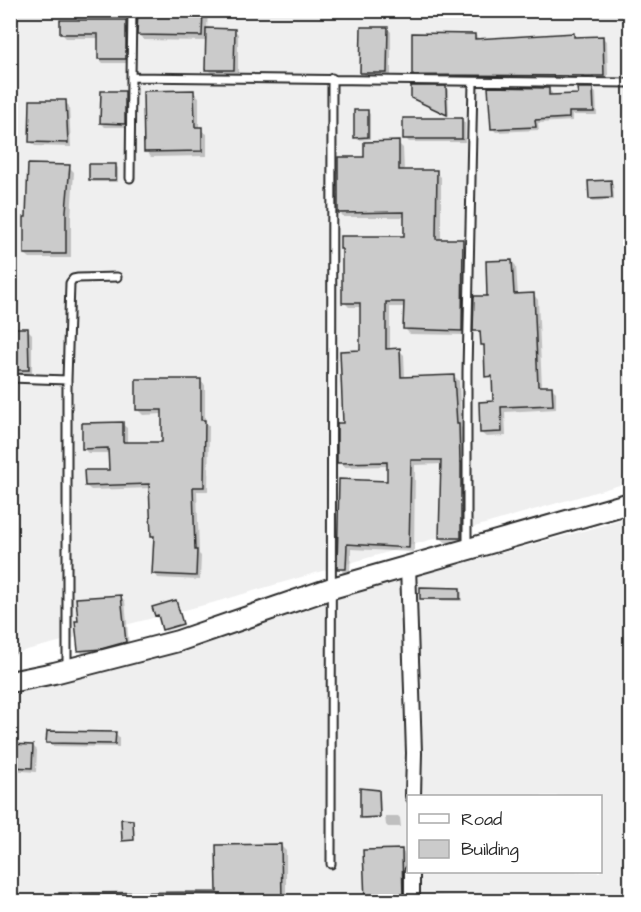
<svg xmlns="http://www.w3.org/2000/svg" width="641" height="912" viewBox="0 0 641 912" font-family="'Architects Daughter',sans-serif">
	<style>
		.built { fill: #efefef; fill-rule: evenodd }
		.shadow { fill: #0003 }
		.building { fill: #cbcbcb; stroke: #2b2b2b; stroke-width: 1.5 }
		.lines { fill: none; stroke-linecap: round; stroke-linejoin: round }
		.lane-casing { stroke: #2b2b2b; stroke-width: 11 }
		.street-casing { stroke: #2b2b2b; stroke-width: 18 }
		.secondary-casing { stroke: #2b2b2b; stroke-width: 24 }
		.lane { stroke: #fff; stroke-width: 7 }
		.street { stroke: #fff; stroke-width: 14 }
		.secondary { stroke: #fff; stroke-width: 20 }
	</style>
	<rect width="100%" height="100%" fill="#fff"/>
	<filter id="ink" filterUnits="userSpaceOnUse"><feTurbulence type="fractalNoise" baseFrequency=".0167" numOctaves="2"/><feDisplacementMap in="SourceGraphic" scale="12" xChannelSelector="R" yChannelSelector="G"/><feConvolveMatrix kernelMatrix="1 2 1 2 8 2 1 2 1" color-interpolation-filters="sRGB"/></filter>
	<g filter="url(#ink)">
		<!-- built -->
		<path class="built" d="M11 11H630V482L212 603 11 654Z
			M630 518V901L11 902V693L377 587ZM408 796H600V872H408Z"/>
		<!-- shadow -->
		<path class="shadow" d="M139 10H208L207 30H234L238 34V74L211 73 207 69V41L144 40 139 35Z
			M126 21 130 25 129 63H103L99 59V38H66L62 34Z
			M387 28 391 32V77L366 76 362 72Z
			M573 34 577 38 602 37 607 42 608 80 418 79 413 74 475 35 480 40Z
			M630 37V78L628 38Z
			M446 88 448 90 449 116 415 100Z
			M548 89 552 93V96L579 95 592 90 596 93 597 115H572V121L538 123 539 130 496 132 492 128Z
			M193 92 199 97V129L207 134V156L151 157 146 151Z
			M125 93 129 97 128 127H105L101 123Z
			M65 102 69 106 71 147 35 146 31 142Z
			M367 111 370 114V139L358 140 356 137Z
			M461 119 465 123V142H409L405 138Z
			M398 143 403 148 404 171 436 172 441 177V240H462L467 245V335L410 334 405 329V307H390V350H399L404 355 405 378 454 376 459 381 461 427 464 430 466 543 445 542 440 537 442 464 415 465 414 552 351 549 350 573H344L339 568 341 481 388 482V466L344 467 339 462 345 424 362 351V307H349L344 302 405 237 406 217H344L339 212 366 158Z
			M115 165 118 168V182H93L90 180Z
			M69 167 74 172 71 217V258H30L25 254Z
			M610 182 613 184 614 200 593 201 591 198Z
			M512 261 516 266 518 296 534 295 538 300 542 388 551 387 556 392V409L505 412 506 436 486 437 481 433 495 402 494 381 487 376 486 348 482 345V335L475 330 489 297Z
			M28 330 32 334V373H16L12 369Z
			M200 381 205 385V423L209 426 208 491H197L199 554 201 556 200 580 158 578 154 573 155 538 153 536 151 488 91 490 86 486 110 471 109 453H88L83 448 122 424 127 428V443H163V414L143 415 138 410Z
			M459 589 462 592V601L423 600 421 598Z
			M121 597 125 601 129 646 84 655 80 651Z
			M176 601 184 625 165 631 160 617 156 615Z
			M10 638 15 640 17 654 10 655Z
			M115 734 119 738V747L52 746 48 742Z
			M10 745 33 746 37 750 36 772 10 770Z
			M378 791 380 793 381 818 364 819 362 817Z
			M385 816H398L400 818 401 827H388L386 825Z
			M281 846 286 851V902H60L218 893Z
			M401 850 407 856 408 902H328V895L366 896Z
			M422 895 475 897 480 902H422Z"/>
		<!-- building -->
		<path class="building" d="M138 10H203L202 36 137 35Z
			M60 20H126V59H98V34H60Z
			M361 27H388L387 73H360Z
			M206 28 235 29 234 70H205Z
			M412 33 475 34V39L574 33V37L603 36 604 76 412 75Z
			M411 86H446L447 115 411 98Z
			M488 87 549 88V95L578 94 577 88H593L594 112H569V118L535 120 536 127 491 129Z
			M194 90 195 127H202V151L144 152 143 91Z
			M101 91H125V124L100 123Z
			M30 100H66L68 143 29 142Z
			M354 110H368V137L354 138Z
			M403 118H462V139H403Z
			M399 141V170H437L436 239H463L462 331 403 329 404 302H386V349L400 348 401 377 454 375 457 424H459L460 462H461V538H439L441 460H411L409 548 347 544 346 569H337L339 479 387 481V462L337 463V423H343L340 351 360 350V303H342V249H340V236H404V212L338 213V157H364V142Z
			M28 164 70 165 66 211V254H24V217H26Z
			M89 164H116V180H89Z
			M611 180 612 198 589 199 588 181Z
			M512 260 514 294 534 293 538 386H552L553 405 501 407 502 432 480 433 479 402 493 401 492 376 485 377 484 345H481L480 331H473L474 296H487L486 261Z
			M11 328H28L29 370H11Z
			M136 379H201V420H205L204 487H193L195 550H197L196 576 152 574 154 536H151L149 484 85 486 84 470H109L108 448 82 449V423L123 422V442H162V410H136Z
			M420 587 460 588V599H420Z
			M121 595 126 642 101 649 78 651 75 621H78L76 598Z
			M176 600 183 624 162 630 158 615 155 616 152 607Z
			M47 731 116 732 115 744 46 743Z
			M10 744 33 745 32 768 10 767Z
			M360 788 379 790 380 817 360 818Z
			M121 819 133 820 134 840 122 841Z
			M281 844 282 902H59V893L217 892 216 845Z
			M402 849 403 902H365L363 850Z"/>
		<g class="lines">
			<!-- lane casing -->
			<g class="lane-casing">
				<path id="lane" d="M132 10 131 77 630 83
					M130 178 131 77
					M10 378 67 380V667
					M67 380 70 283 73 279 78 278 117 277
					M467 547V372L473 82
					M331 864 332 78"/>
			</g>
			<!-- street casing -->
			<g class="street-casing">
				<path id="street" d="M408 566 414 753 413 796
					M412 902V872"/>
			</g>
			<!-- secondary casing -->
			<g class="secondary-casing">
				<path id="secondary" d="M10 682 54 673 178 641 332 588 630 503"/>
			</g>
			<!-- lane -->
			<use href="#lane" class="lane"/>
			<!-- street -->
			<use href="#street" class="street"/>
			<!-- secondary -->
			<use href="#secondary" class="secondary"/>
		</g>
	</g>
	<!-- margin -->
	<rect width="641" height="912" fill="none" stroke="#fff" stroke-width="36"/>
	<rect x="18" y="18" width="605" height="876" fill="none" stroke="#2b2b2b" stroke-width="2" filter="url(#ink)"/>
	<!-- legend -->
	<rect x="407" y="795" width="195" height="78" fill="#ffffff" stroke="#aaaaaa" stroke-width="1.5"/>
	<rect x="419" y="814" width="30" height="9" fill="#ffffff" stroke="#aaaaaa" stroke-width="1.5"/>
	<text x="461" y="825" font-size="18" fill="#2b2b2b">Road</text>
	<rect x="419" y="840" width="30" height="18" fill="#cbcbcb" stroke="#aaaaaa" stroke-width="1.5"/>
	<text x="461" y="855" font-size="18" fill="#2b2b2b">Building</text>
</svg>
